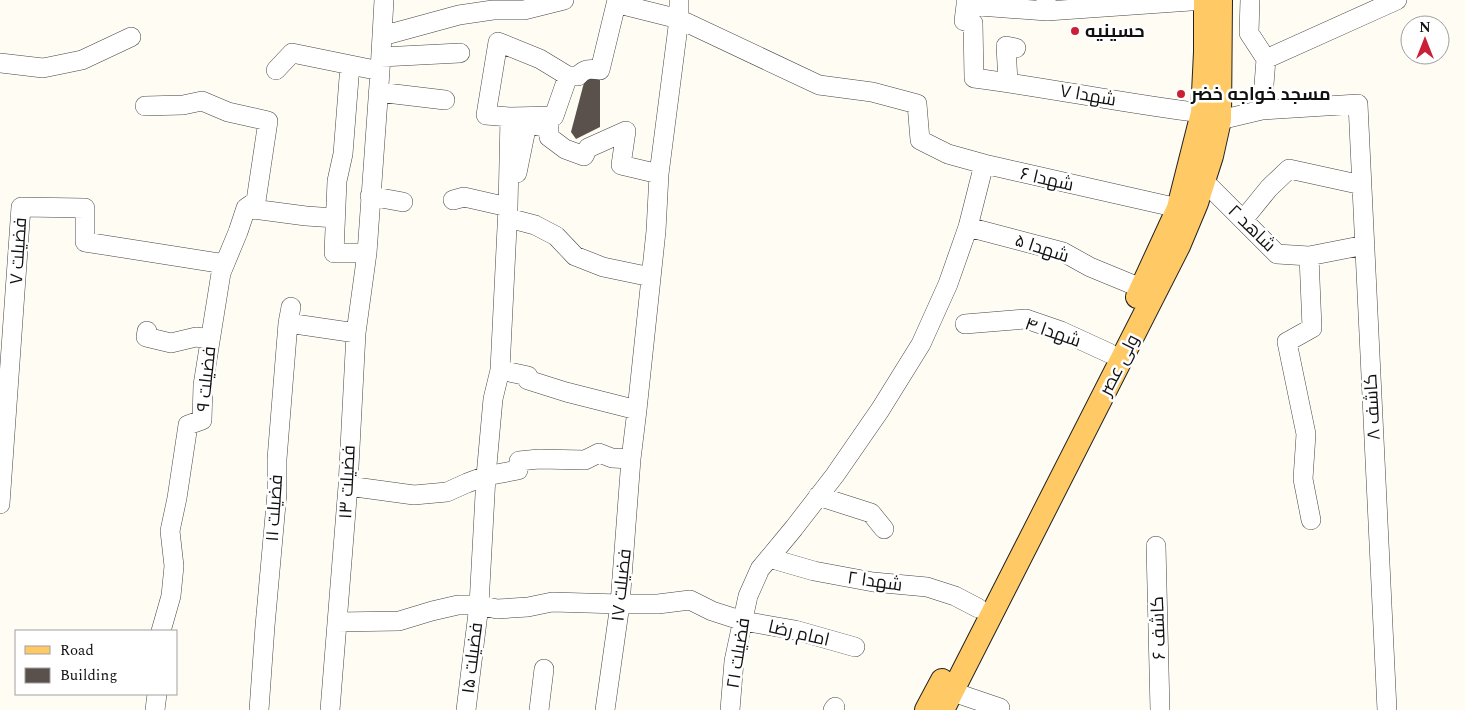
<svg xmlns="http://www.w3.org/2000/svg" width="1465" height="710" viewBox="0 0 1465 710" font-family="Spectral,Cairo,serif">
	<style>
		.building { fill: #5a504c }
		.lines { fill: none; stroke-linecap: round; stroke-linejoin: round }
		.minor-casing { stroke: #444; stroke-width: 20 }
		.major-casing { stroke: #222; stroke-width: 24 }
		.minor { stroke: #fff; stroke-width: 19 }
		.major { stroke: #ffca65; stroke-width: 22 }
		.poi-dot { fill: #c92038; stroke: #fff; stroke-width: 2 }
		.labels { text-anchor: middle; stroke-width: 5; stroke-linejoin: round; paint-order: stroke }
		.poi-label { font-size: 18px; font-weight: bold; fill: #111; stroke: #fff; text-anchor: start }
		.street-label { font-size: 18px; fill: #111; stroke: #fff }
	</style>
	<rect width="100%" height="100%" fill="#fffcf4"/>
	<!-- building -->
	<path class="building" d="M586 75 600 79V127L576 139 571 132Z"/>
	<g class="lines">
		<!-- minor casing -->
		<g class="minor-casing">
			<path id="minor" d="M617 0 623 5 679 19 819 85 872 92 917 104 920 140 948 154 984 164 1178 208
				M966 0V5L964 21 973 23 974 78C1051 88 1126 104 1202 113
				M1250 0 1249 33 1266 59 1262 110
				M966 5 1047 11 1046 0
				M1047 11 1205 0
				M382 36 459 15 493 10H524L564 0
				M381 57 460 53
				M1266 59 1397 0
				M0 63 43 68 82 60 131 37
				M350 65 343 154 337 181 334 253H367
				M276 70 292 53 380 71
				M568 76 554 116 510 117 486 115 498 42 540 59 568 76H578C585 68 590 69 600 70L617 0
				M1008 82 1006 46 1016 48
				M378 92 445 100
				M145 106 183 105 202 101 228 112 268 121 256 201 246 208
				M1220 120 1262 110 1358 104 1387 710
				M517 173 527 124 549 128V137L565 149 584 156 588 148 626 131 621 165 659 174 679 19V0
				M1204 181 1277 254 1309 256 1365 245
				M370 196 403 202
				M453 200 464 197 508 207
				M246 208 306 216 335 218
				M508 218 535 225 556 236 575 256 603 267 651 277
				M1243 220 1269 188 1289 169 1362 185
				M968 227 1063 252 1090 267 1141 288
				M1309 256 1312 328 1287 342 1306 434 1303 479 1311 520
				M288 323 356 333
				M965 324 1026 319 1061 331 1109 353
				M147 331 146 337 171 343 196 337 210 339
				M500 370 528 376V380L566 392 637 410 656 231 659 174
				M348 486 414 495 447 492 467 483 486 476 518 470 519 461 539 459 585 460 599 453 612 458 631 459 637 410
				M818 496 871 513 884 529
				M0 504 21 207 85 208V242L225 264
				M1156 546 1160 710
				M769 558 814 571 873 582 927 587 955 596 978 608
				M337 622 399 621 432 611 458 605H479L497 609 528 607 552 602 620 604H658L690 600 712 611 743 621 795 630 855 647
				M161 631 171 596 174 566 170 531 177 498 188 425 202 420 203 385 221 273 238 232 246 208
				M953 692 1000 708
				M155 710 157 694
				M259 710 265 626 277 493V459L288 323 291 307
				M330 710 348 486 356 333 367 253 380 71 384 0
				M466 710 479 605 486 476 493 399 500 370 508 207 510 117
				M539 710 544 669
				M605 710 620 604 631 459
				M730 710 734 661 748 596 760 569 794 528 835 475 880 410 921 344 948 284 968 227 984 164
				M833 710 835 707"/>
		</g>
		<!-- major casing -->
		<g class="major-casing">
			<path id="major" d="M1137 297 1178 208 1202 113 1205 52V0
				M926 710 942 680
				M943 710 1179 246 1197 203 1212 156 1220 120 1221 0"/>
		</g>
		<!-- minor -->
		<use href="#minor" class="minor"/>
		<!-- major -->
		<use href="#major" class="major"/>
	</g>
	<!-- markers -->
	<g class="poi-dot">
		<circle cx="1075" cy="31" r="5"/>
		<circle cx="1181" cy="94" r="5"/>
	</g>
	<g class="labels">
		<!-- poi labels -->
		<g class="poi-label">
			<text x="1085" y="37">حسینیه</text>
			<text x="1191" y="100">مسجد خواجه خضر</text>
		</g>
		<!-- street labels -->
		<g class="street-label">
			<text transform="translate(1088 95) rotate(10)" y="6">شهدا ۷</text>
			<text transform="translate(1047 179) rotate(13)" y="6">شهدا ۶</text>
			<text transform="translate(1252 228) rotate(44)" y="6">شاهد ۲</text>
			<text transform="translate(1042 248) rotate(18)" y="6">شهدا ۵</text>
			<text transform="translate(18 251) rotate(-86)" y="6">فضیلت ۷</text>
			<text transform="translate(1053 332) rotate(19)" y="6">شهدا ۴</text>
			<text transform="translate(1119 365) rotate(-63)" y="6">ولی عصر</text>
			<text transform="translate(206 379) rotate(-84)" y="6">فضیلت ۹</text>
			<text transform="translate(1372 407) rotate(-93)" y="6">کاشف ۸</text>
			<text transform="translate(347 482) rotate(-87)" y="6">فضیلت ۱۳</text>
			<text transform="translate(274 508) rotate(-86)" y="6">فضیلت ۱۱</text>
			<text transform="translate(875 581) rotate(8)" y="6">شهدا ۲</text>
			<text transform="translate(621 585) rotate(-84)" y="6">فضیلت ۱۷</text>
			<text transform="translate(1158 628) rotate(-92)" y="6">کاشف ۶</text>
			<text transform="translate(799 633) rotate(13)" y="6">امام رضا</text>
			<text transform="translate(738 653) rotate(-81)" y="6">فضیلت ۲۱</text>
			<text transform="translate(472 658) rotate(-83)" y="6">فضیلت ۱۵</text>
		</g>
	</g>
	<!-- legend -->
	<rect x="15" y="630" width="162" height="65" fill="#ffffff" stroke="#a0a0a0"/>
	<rect x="25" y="646" width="25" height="8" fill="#ffca65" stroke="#a0a0a0"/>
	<text x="60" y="655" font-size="15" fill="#111111">Road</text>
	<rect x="25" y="668" width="25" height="15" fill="#5a504c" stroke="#a0a0a0"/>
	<text x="60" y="680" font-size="15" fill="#111111">Building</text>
	<!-- north arrow -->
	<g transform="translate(1425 40)"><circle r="24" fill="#ffffff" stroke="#a0a0a0"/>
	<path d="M0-4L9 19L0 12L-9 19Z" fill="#c92038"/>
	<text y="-8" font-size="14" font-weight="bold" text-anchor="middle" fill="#111111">N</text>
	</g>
</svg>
